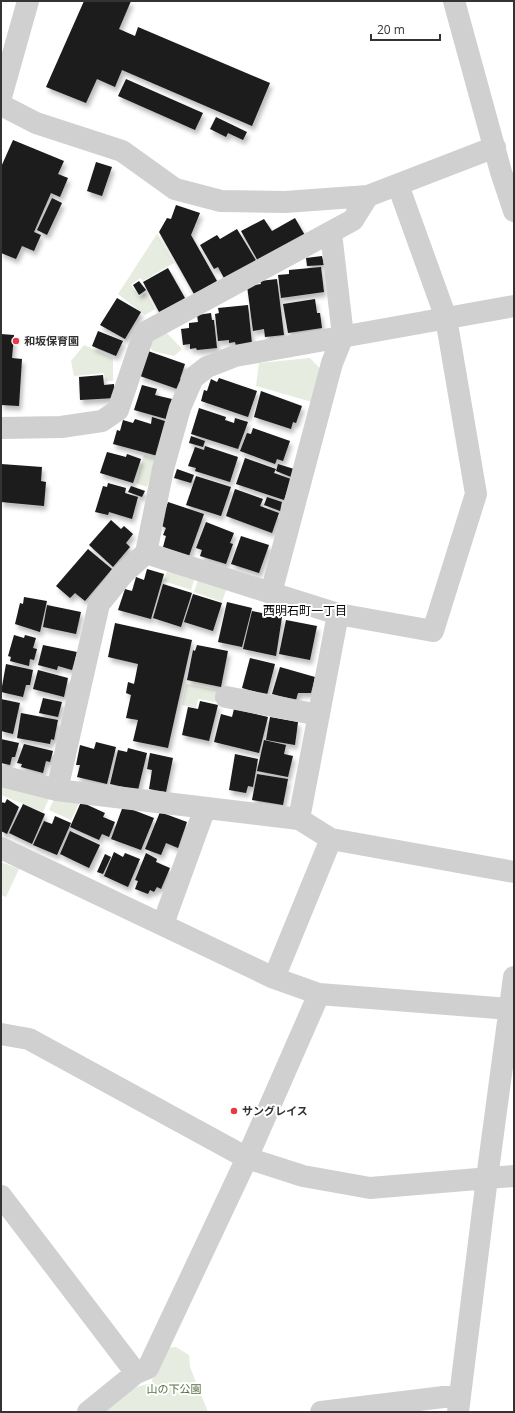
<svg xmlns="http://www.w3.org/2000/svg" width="515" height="1413" viewBox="0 0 515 1413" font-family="'Open Sans','Noto Sans JP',sans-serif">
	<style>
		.green { fill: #e6ecdf }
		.building { fill: #1a1a1a; filter: url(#shadow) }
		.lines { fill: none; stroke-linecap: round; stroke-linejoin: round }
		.minor { stroke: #d0d0d0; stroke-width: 22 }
		.poi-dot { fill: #e63946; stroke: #fff; stroke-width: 1.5 }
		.labels { text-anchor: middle; stroke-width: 4; stroke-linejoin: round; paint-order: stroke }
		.poi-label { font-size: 11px; font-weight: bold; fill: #333; stroke: #fff; text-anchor: start }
		.park-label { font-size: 11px; fill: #56703f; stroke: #fff }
		.neighbourhood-label { font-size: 12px; fill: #000; stroke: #fff }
	</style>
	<defs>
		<filter id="shadow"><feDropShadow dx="2.5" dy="4.5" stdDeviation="2" flood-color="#0004"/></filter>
	</defs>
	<rect width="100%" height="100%" fill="#fff"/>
	<!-- green -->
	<path class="green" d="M157 234 174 263 143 281 140 278 131 285 139 297 146 293 155 309 145 315 118 294Z
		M165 331 182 349 174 356 153 351 147 343Z
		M84 345 113 358V381H105L104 373 74 376 71 361Z
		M310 358 321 370 312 402 256 386 259 363Z
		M144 455 156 459 147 487 136 483Z
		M168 568 195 577 191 590 164 581Z
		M199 577 227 587 222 602 194 592Z
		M186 684 218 690 216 702 198 699 196 708 182 705Z
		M1 785 50 796 43 812 1 795Z
		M55 797 80 801 71 820 49 810Z
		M1 862 19 869 6 897 1 895Z
		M176 1347 189 1355 190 1367 208 1412H105L133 1388 151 1383 165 1348Z"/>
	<!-- building -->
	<path class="building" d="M84 1H131L119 29 135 36 138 27 270 83 252 126 122 70 115 87 97 79 86 103 46 87Z
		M126 79 203 113 195 130 118 96Z
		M216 117 247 132 243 140 228 133 226 137 210 129Z
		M13 140 64 161 58 174 68 178 60 197 51 193 34 232 41 235 34 251 22 246 16 259 1 253V167Z
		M96 162 112 167 102 196 87 191Z
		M52 198 62 203 47 235 37 230Z
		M176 205 200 213 191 235 217 281 194 294 159 232 167 218 171 219Z
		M295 218 306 237 259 263 241 231 264 219 272 231Z
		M237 229 257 262 225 280 218 267 214 269 200 245 217 235 220 239Z
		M322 256 324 265 307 266 306 258Z
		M321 267 324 292 281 298 278 275 289 274V270Z
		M168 268 185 298 159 312 143 282Z
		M277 279 284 335 265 337 264 329 253 331 247 286 261 284 260 281Z
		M139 281 146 290 139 295 133 285Z
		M117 298 141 312 125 339 100 325Z
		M315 299 317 313H320L322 328 288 333 283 304Z
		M248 305 252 344 236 346 235 342 229 343V340L218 341 215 314 219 313 218 308Z
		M211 313 212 320H214L217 348 197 350 196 348 190 349V344L183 345 181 329 189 328V323L198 322 197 315Z
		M98 331 123 341 116 356 92 346Z
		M1 334 14 335 12 358 22 359 19 406 1 405Z
		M148 351 185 364 180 379 183 380 180 390 140 376Z
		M103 375 104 385 114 384 115 398 80 400 79 377Z
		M219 378 257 391 248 417 201 401 204 390 207 391 211 379 217 382Z
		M142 385 157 389 155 395 172 399 166 419 134 410Z
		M261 391 302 406 296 423 293 422 291 429 254 417Z
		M199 408 226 417 225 420 234 423 235 418 248 422 238 449 191 434Z
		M152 417 168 422 158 456 113 444 117 430 120 431 123 420 133 423 135 419 151 424Z
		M253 428 290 441 283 461 277 459 275 464 240 451 247 433 251 434Z
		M191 436 205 441 203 447 189 443Z
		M205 446 238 457 230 482 195 471 196 468 188 466 195 447 204 450Z
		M107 452 126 457 127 454 141 459 133 483 100 473Z
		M245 458 276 469 274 473 291 479 284 500 236 484Z
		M1 464 42 467 41 481 46 482 44 506 1 502Z
		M278 464 294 469 291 477 276 471Z
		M177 469 194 475 191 483 174 478Z
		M196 476 231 487 221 516 186 505Z
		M108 483 126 488 125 493 138 497 132 519 109 512 108 515 95 512 103 486 107 487Z
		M131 486 145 491 142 497 128 492Z
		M235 489 263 499 260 506 279 513 272 533 226 516Z
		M267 497 282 502 280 511 264 505Z
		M168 502 204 514 189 556 163 547 166 536 163 535 166 528 160 525Z
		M111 520 121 529 124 526 133 534 126 543 130 547 113 567 89 545Z
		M206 522 234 533 230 543 233 544 226 564 200 556 202 550 196 548Z
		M241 536 269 545 259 573 231 564Z
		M88 549 112 569 85 601 75 593 70 598 56 586Z
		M147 569 164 574 151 619 118 610 125 589 132 591 136 577 144 580Z
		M163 584 192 593 181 627 153 618Z
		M193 594 222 603 213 631 184 622Z
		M24 597 47 601 40 632 15 624 20 603 23 604Z
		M227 602 252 608 242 647 218 642Z
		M47 605 81 612 76 634 43 627Z
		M252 611 282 617 276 656 243 649Z
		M286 620 317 626 310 660 279 654Z
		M115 623 192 640 168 748 133 741 138 720 126 718 131 695 126 693 128 682 134 684 138 664 108 657Z
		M14 635 24 638 25 635 36 638 33 648 37 649 34 660 30 659 29 666 10 661 11 657 8 656Z
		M43 645 77 652 72 670 58 666 57 670 38 665Z
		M197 645 228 651 221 687 187 680 193 650 195 651Z
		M250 658 275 664 267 695 242 688Z
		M6 664 33 670 30 685H26L23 697 1 692Z
		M280 667 315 677 311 693H298L296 700 272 694Z
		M38 670 68 678 64 697 33 689Z
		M43 698 62 702 58 717 39 713Z
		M1 699 20 703 13 734 1 731Z
		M200 701 218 705 209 741 182 735 188 707 198 709Z
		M234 709 268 717 259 753 214 742 221 714 232 717Z
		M21 713 58 720 54 740 51 739 50 744 17 738Z
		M270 717 298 722 295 745 266 740Z
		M1 739 19 743 15 757H12L10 765 1 763Z
		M264 740 286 745 284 754 293 756 288 777 257 771Z
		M96 742 116 747 107 784 77 777 80 765H76L80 745 94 749Z
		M24 744 53 751 50 762 46 761 43 773 21 767 22 764 17 763Z
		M128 748 147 753 138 790 110 784 118 750 127 752Z
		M150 753 173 758 166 792 149 789 152 770 147 769Z
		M235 754 258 759 253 787 248 786 246 793 229 790Z
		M257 774 288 779 283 805 252 800Z
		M7 799 19 807 7 834 1 831V802L5 803Z
		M81 802 105 813 103 817 115 822 109 837 102 834 99 840 70 827Z
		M23 804 45 814 32 844 9 833Z
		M123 806 154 818 141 850 111 839Z
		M160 812 187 822 178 848 166 843 161 855 145 849Z
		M55 816 71 823 57 855 33 845 44 821 52 824Z
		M70 831 100 845 89 868 60 854Z
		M114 852 123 857 125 853 140 859 128 887 104 876Z
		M146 853 157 859 156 862 170 868 161 889 157 887 154 892 150 890 148 894 135 889 138 881 135 880Z
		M105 854 111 857 103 874 97 872Z"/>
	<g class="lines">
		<!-- minor -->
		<path class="minor" d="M454 1 501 172 514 211
			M1 97 28 1
			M1 105 36 123 122 151 175 189 221 201 285 202 368 196 495 147
			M331 233 343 336 332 363 271 593 338 614 433 631 476 494 446 318 398 185
			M1 428 61 427 102 421 118 410 144 333 353 220 368 196
			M146 553 271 593
			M226 697 319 715
			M1 776 57 790 299 819 331 839 514 872
			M57 790 99 604 124 573 146 553 163 469 180 408 193 378 207 367 235 356 514 306
			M299 819 338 614
			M1 848 274 978
			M163 924 205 808
			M319 994 510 1009
			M1 1034 29 1039 247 1158 303 1176 370 1188 514 1176
			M1 1196 136 1373
			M88 1412 136 1373 148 1368 247 1158 319 994 274 978 331 839
			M321 1412 460 1395
			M458 1412 487 1178 514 977"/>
	</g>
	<!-- markers -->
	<g class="poi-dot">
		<circle cx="16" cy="341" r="4"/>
		<circle cx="234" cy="1111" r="4"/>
	</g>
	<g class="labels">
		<!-- poi labels -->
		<g class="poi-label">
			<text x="24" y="345">和坂保育園</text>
			<text x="242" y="1115">サングレイス</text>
		</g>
		<!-- park labels -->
		<g class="park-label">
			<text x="174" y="1393">山の下公園</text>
		</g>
		<!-- neighbourhood labels -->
		<g class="neighbourhood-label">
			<text x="305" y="615">西明石町一丁目</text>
		</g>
	</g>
	<!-- border -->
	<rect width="515" height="1413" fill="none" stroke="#333333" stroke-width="4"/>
	<!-- scale -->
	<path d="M371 34v6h69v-6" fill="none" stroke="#333333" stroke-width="2"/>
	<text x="377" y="34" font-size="12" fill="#333333" stroke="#ffffff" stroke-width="3" paint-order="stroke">20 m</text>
</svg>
